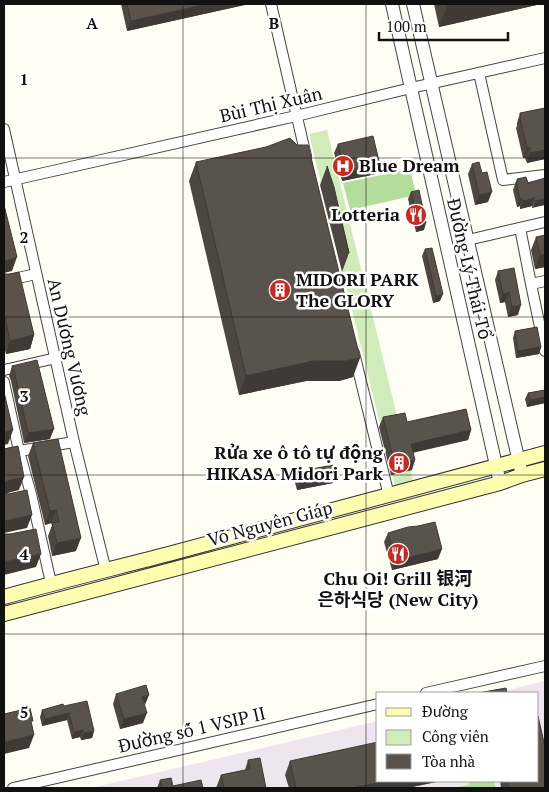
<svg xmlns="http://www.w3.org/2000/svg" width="549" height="792" viewBox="0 0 549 792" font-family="'PT Serif','Noto Sans SC','Noto Sans KR',serif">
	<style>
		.industrial { fill: #efe5ef }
		.green { fill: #d0ecbb }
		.forest { fill: #b2dd9a }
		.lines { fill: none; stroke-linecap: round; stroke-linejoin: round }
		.minor-casing { stroke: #444; stroke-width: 12 }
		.tertiary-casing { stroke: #444; stroke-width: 14 }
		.secondary-casing { stroke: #333; stroke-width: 16 }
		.minor { stroke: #fff; stroke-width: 10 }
		.tertiary { stroke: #fff; stroke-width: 12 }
		.secondary { stroke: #fffeb0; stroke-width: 14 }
		.wall { fill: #4d4741 }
		.shaded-wall { fill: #3f3a35 }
		.building { fill: #5a534c; stroke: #3f3a35 }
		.grid { fill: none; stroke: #111; stroke-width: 1; stroke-opacity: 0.55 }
		.labels { text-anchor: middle; stroke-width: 5; stroke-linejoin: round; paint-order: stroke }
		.street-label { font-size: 18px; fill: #111; stroke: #fff }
		.poi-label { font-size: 18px; font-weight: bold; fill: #111; stroke: #fff; text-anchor: start }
		.grid-label { font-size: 16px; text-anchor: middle; font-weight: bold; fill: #111; stroke: #fff; stroke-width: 5; stroke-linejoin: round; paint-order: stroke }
	</style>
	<rect width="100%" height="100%" fill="#fffef5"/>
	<!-- industrial -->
	<path class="industrial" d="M545 681V788H91L378 721V781H538V693H495Z"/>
	<!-- green -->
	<path class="green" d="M327 130 413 481 395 486 309 134Z"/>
	<!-- forest -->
	<path class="forest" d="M410 169 416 195 350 210 343 183Z
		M468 781H494L496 788H453L469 785Z"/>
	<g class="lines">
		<!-- minor casing -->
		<g class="minor-casing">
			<path id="minor" d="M271 4 306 156
				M479 73 503 180 545 175
				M4 129 74 442 106 571
				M4 182 296 116 411 88 545 58
				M520 228 531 284
				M468 240 545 222
				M4 281 36 274
				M545 281 531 284 545 351
				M354 353 389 496
				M4 370 56 358
				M4 382 19 451 31 494 51 583
				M4 455 19 451 74 442
				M426 693 545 666
				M13 788 378 704"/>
		</g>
		<!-- tertiary casing -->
		<g class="tertiary-casing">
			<path id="tertiary" d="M392 4 500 483
				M413 4 522 475"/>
		</g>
		<!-- secondary casing -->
		<g class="secondary-casing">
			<path id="secondary" d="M4 597C61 581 119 567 176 552 299 519 422 486 545 453
				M4 614 500 483 522 475 545 469"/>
		</g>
		<!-- minor -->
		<use href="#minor" class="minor"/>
		<!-- tertiary -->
		<use href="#tertiary" class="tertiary"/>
		<!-- secondary -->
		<use href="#secondary" class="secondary"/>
	</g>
	<!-- wall -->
	<path class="wall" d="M121 4H249L127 31Z
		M434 4H541L439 27Z
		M545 108V159L527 163 525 158H523L516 128 517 126V123L520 113Z
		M338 144 376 174 342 181 334 153Z
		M196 162 353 377 339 381H306L239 395 189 181Z
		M472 164 488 202 475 205 468 174Z
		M327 166 349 253 342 272 320 185Z
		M545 178 532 208V206L520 209V206L517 207 513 190 517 179 528 183Z
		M411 192 424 230 416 232 408 199Z
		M536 237 545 267 535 269 531 250Z
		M425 249 440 301 433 303 422 256Z
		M514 268 518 315 508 317 505 302 500 303 495 280 498 271Z
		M4 274 34 335 30 349 6 354 4 347Z
		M515 331 541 347 539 354 516 358 513 338Z
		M12 366 50 439 24 443 11 381 9 376Z
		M545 390V403L527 407 525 399 528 393Z
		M383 417 407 422 471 430 468 440 413 452 412 470 391 475 379 427Z
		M33 443 76 551 52 556 48 536 52 525 51 523 45 525 28 456Z
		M296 472 333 483 297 490 294 479Z
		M388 533 438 559 392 570 384 542Z
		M116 694 143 723 120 729 113 704Z
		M64 706 94 731 92 738 81 740 80 737 72 739 67 720 42 726 40 717 42 710Z
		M248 760 266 788H216L221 775 245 770Z
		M290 761 378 781H441L407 788H289L285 775Z
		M160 780 173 786 203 788H157Z
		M500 781H538L545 788H501Z"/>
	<!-- shaded-wall -->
	<path class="shaded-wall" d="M208 4H249L127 31 131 21Z
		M448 4H541L439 27Z
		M529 147 525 158H523L527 148Z
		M545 150V159L527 163 530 153Z
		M380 165 376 174 342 181 345 172Z
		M492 192 488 202 475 205 479 195Z
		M522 198 520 206 517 207 520 199Z
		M534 198 532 206 520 209 523 201Z
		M545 198V205L532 208 535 201Z
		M426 223 424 230 416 232 419 225Z
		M545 254V267L535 269 540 255Z
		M17 257 12 271 4 273V261Z
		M509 292 505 302 500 303 503 294Z
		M443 294 440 301 433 303 436 296Z
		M521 305 518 315 508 317 512 307Z
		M34 335 30 349 6 354 10 341Z
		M541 347 539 354 516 358 518 351Z
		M360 358 353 377 339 381H306L239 395 246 376 313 361Z
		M545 397V403L527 407 530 400Z
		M54 429 50 439 24 443 28 433Z
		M13 430 8 444 4 445V432Z
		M471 430 468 440 408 454 411 444Z
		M415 460 412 470 391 475 395 466Z
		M335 476 333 483 297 490 299 483Z
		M24 477 19 490 4 494V484L7 481Z
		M56 510 51 523 45 525 50 511Z
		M32 515 27 528 4 533V521Z
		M81 538 76 551 52 556 57 543Z
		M442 549 438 559 392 570 396 561Z
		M41 554 36 567 4 575V562Z
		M149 695 145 705 142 697Z
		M69 713 67 720 42 726 45 719Z
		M147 713 143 723 120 729 124 719Z
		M83 730 80 737 72 739 74 732Z
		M94 731 92 738 81 740 84 733Z
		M34 735 29 748 4 754V742Z
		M386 781H441L407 788H353Z"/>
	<!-- building -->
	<path class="building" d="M127 4H208L131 21Z
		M545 108V150L530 153 529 147 527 148 520 118H521L520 113Z
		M373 136 380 165 345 172 338 144Z
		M290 138 297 145H308L360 358 346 361H313L246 376 196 162 266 147Z
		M479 162 482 173 487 172 492 192 479 195 472 164Z
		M327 166 334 187 349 253Z
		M526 177 528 183 545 178V198L535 201 534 198 523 201 522 198 520 199 516 182 518 181 517 179Z
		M419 190 426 223 419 225 411 192Z
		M4 205 17 257 4 261Z
		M545 235V254L540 255 536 237Z
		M432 248 443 294 436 296 425 249Z
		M514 268 521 305 512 307 509 292 503 294 498 271Z
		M19 272 34 335 10 341 4 313V274H10Z
		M537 327 541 347 518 351 515 331Z
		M37 360 54 429 28 433 14 370 12 366Z
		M545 390V397L530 400 528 393Z
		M4 392 13 430 4 432Z
		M466 409 471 430 411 444 415 460 395 466 383 417 405 413 407 422Z
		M58 439 81 538 57 543 52 523 59 522 56 510 50 511 33 443Z
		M18 446 24 477 7 481 4 484V449Z
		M333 465 335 476 299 483 296 472Z
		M27 490 32 515 4 521V492L8 494Z
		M435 522 442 549 396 561 388 533 408 527 418 526Z
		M36 529 41 554 4 562V534H10Z
		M146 685 149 695 142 697 147 713 124 719 116 694Z
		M506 688 507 693H478L489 691Z
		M87 701 94 731 84 733 83 730 74 732 69 713 45 719 42 710 63 704 64 706Z
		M30 708 33 721H31L34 735 4 742V714Z
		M538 716 545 747V788H509L507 781H538Z
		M378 742V781H386L353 788H296L290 761Z
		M260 758 266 788H224L221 775 250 769 248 760Z
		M171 778 173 786 201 780 203 788H162L160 780Z"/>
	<!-- grid -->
	<path class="grid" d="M183 4V788M366 4V788M4 158H545M4 317H545M4 475H545M4 634H545"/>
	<!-- icons -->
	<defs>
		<g id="hospital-disc" transform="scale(1.125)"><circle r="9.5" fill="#c82a22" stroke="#fff"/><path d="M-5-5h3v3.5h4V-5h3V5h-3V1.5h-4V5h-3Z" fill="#fff"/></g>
		<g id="restaurant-disc" transform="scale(1.125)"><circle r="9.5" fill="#c82a22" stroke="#fff"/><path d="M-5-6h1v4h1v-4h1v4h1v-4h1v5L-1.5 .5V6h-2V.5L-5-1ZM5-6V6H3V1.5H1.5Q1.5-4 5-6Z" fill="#fff"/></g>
		<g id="building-disc" transform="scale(1.125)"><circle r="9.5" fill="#c82a22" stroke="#fff"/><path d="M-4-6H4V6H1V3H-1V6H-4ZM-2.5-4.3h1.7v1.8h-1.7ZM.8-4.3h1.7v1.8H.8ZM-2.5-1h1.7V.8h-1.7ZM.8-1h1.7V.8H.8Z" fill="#fff"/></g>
	</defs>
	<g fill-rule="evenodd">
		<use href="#hospital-disc" x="343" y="166"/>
		<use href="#restaurant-disc" x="416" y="215"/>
		<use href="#building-disc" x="280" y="290"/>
		<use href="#building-disc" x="399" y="463"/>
		<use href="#restaurant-disc" x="398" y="554"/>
	</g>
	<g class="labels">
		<!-- street labels -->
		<g class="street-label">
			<text transform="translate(271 105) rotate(-13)" y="6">Bùi Thị Xuân</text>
			<text transform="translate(469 269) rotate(77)" y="6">Đường Lý Thái Tổ</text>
			<text transform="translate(69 347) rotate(77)" y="6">An Dương Vương</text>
			<text transform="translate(270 524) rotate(-15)" y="6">Võ Nguyên Giáp</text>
			<text transform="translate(192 730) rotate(-13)" y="6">Đường số 1 VSIP II</text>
		</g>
		<!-- poi labels -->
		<g class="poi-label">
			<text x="359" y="172">Blue Dream</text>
			<text x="400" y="221" text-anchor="end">Lotteria</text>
			<text x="296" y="286">MIDORI PARK<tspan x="296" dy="21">The GLORY</tspan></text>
			<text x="383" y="459" text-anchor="end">Rửa xe ô tô tự động<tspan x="383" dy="21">HIKASA Midori Park</tspan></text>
			<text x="398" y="585" text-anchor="middle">Chu Oi! Grill 银河<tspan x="398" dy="21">은하식당 (New City)</tspan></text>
		</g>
	</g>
	<g class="grid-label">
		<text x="92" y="29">A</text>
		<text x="274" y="29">B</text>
		<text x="24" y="85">1</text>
		<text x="24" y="243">2</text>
		<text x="24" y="402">3</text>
		<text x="24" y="560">4</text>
		<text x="24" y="718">5</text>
	</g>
	<!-- border -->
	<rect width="549" height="792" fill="none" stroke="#111111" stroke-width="10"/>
	<!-- legend -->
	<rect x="376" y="692" width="162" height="90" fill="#ffffff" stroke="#a0a0a0"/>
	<rect x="386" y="708" width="25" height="8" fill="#fffeb0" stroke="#a0a0a0"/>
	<text x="422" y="717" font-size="15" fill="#111111">Đường</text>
	<rect x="386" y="730" width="25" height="15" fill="#d0ecbb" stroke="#a0a0a0"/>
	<text x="422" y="742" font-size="15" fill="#111111">Công viên</text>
	<rect x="386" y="754" width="25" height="15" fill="#5a534c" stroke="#a0a0a0"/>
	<text x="422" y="767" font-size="15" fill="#111111">Tòa nhà</text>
	<!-- scale -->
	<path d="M379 32v8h129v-8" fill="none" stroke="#111111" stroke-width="2.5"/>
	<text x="386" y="32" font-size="15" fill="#111111" stroke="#ffffff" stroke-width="4" paint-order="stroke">100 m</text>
</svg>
